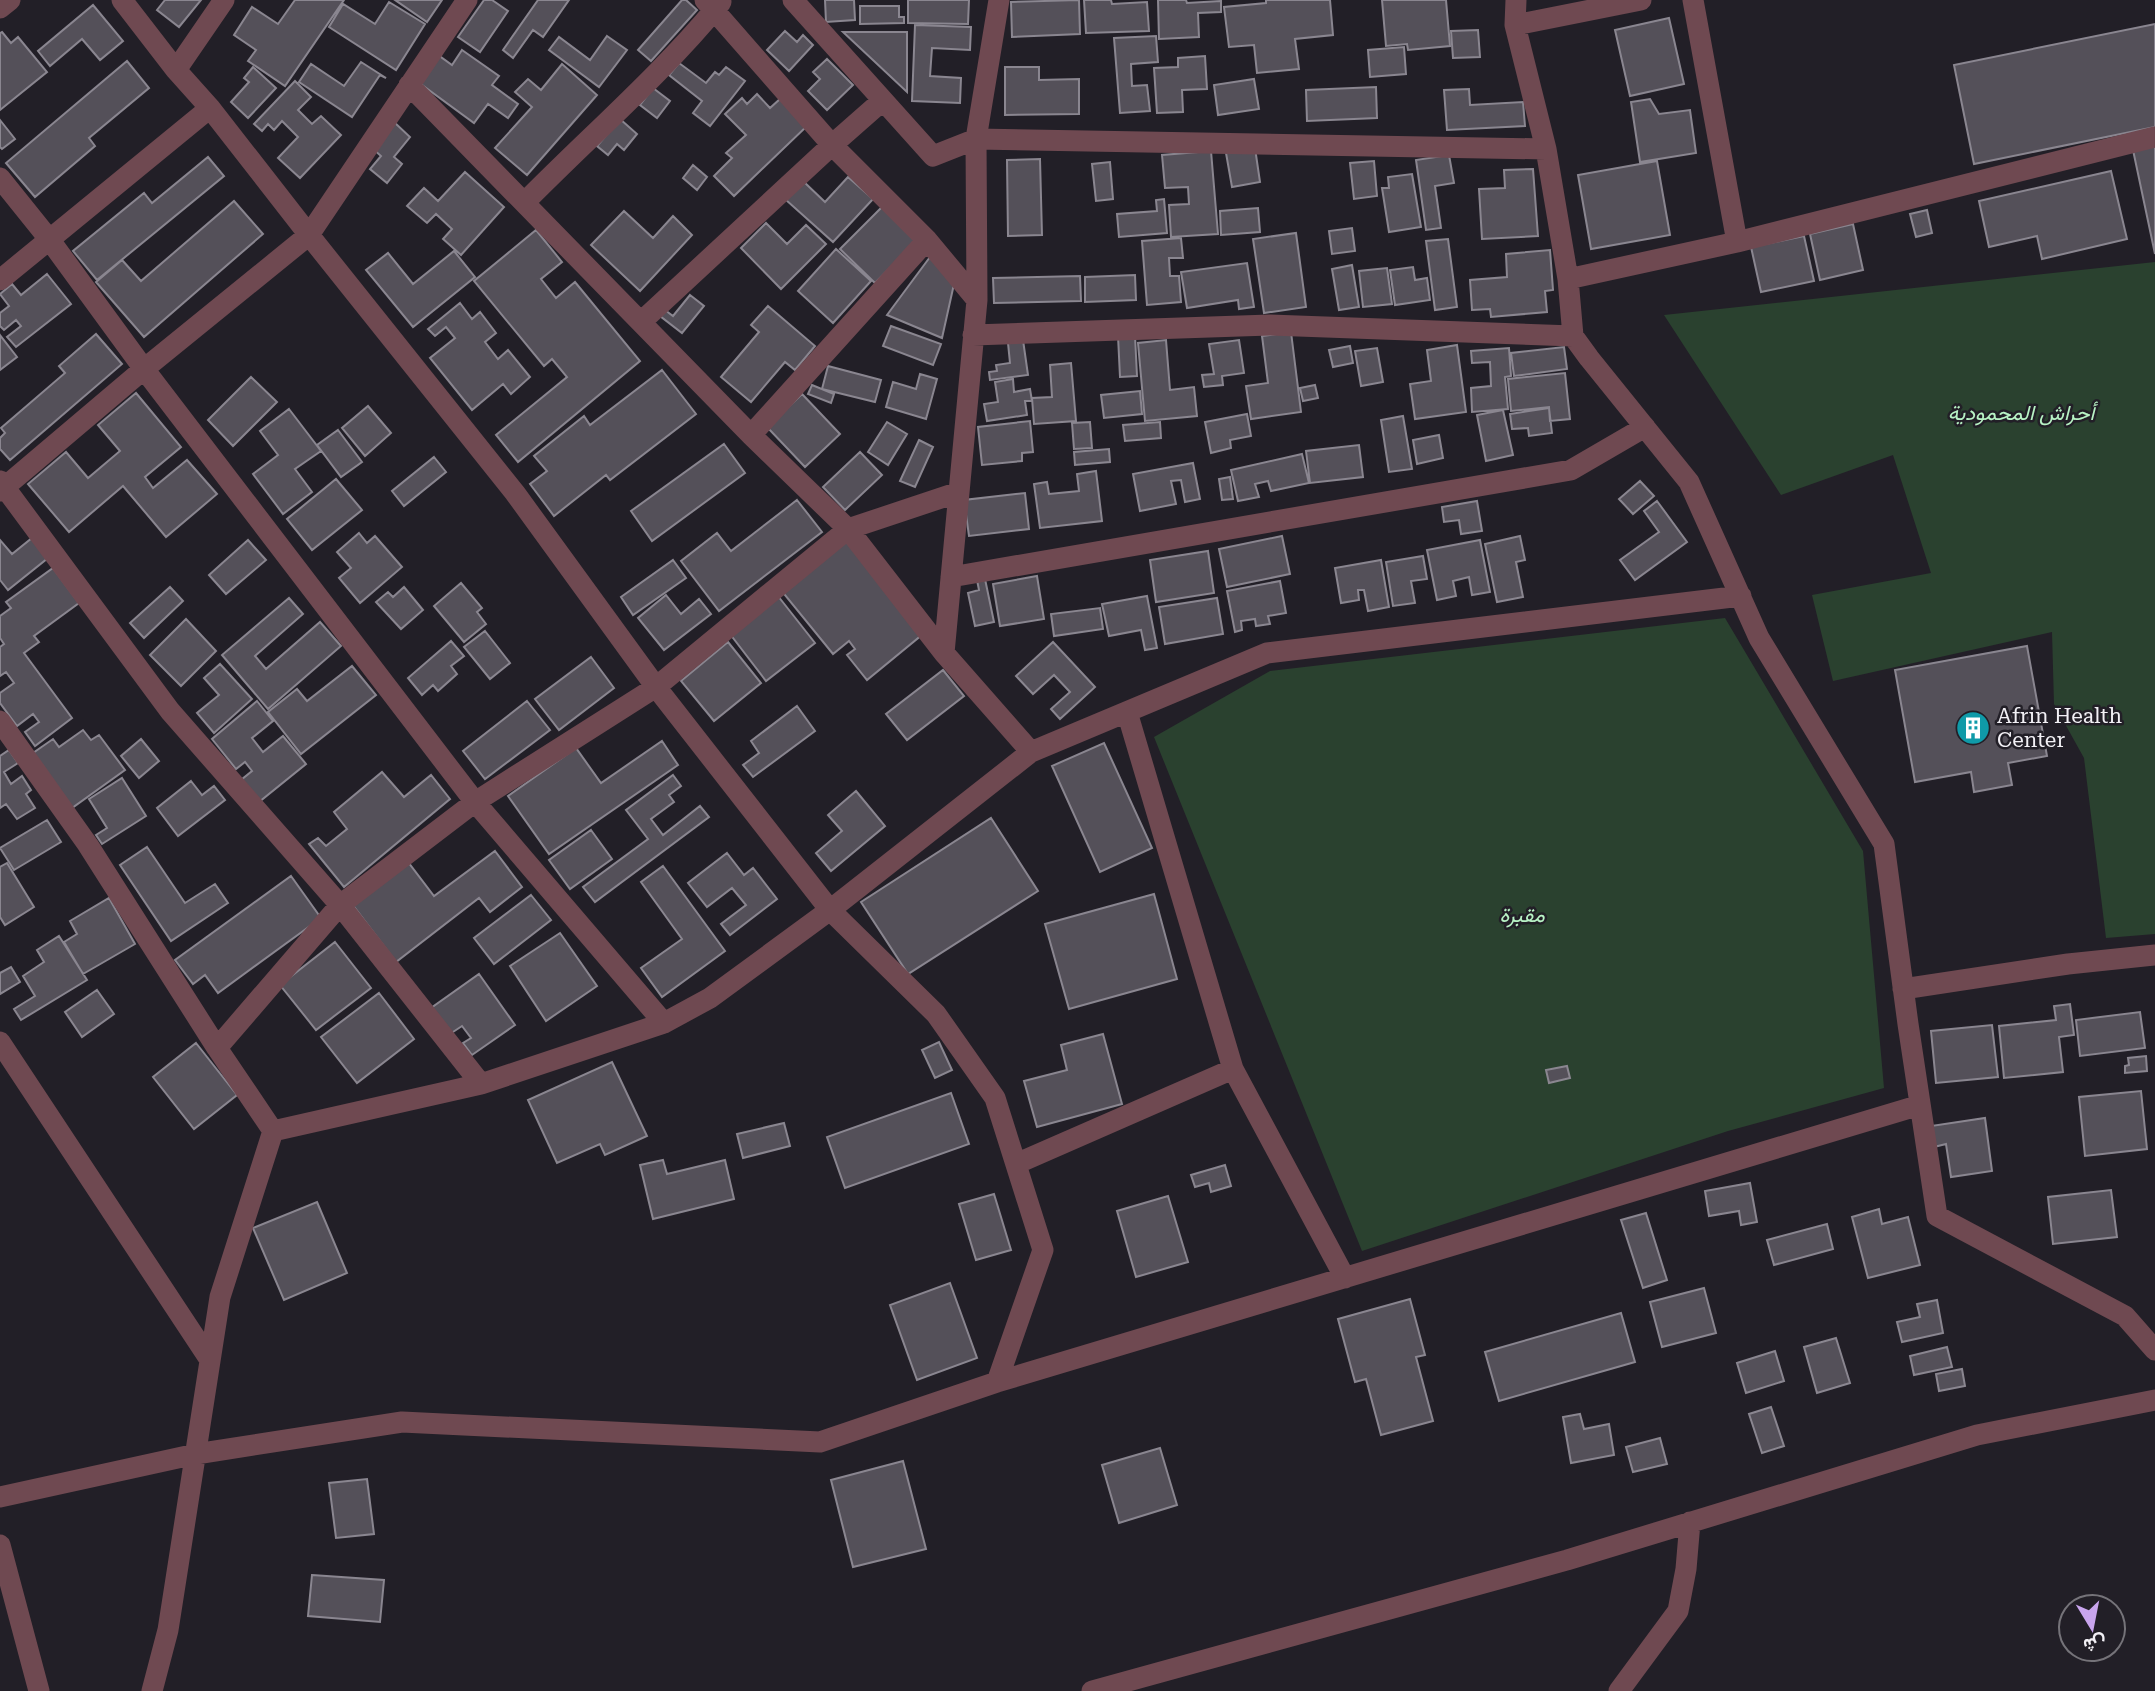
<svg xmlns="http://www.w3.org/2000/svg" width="2155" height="1691" viewBox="0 0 2155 1691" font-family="'Roboto Serif',Vazirmatn,serif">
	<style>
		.green { fill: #2a412f }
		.building { fill: #545059; stroke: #8a8690; stroke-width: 2 }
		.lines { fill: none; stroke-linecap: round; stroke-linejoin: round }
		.street { stroke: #6f4951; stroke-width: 21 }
		.labels { text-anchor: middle; stroke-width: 5; stroke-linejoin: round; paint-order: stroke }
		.park-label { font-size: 21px; font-style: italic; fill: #b8f3c5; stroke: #221f27 }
		.poi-label { font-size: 21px; fill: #f2f0f5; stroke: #221f27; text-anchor: start }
	</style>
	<rect width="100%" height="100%" fill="#221f27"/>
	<!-- green -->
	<path class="green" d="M2155 262V934L2106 938 2084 758 2054 704 2052 632 1833 681 1812 595 1931 573 1893 455 1781 495 1664 315Z
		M1725 618 1863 851 1884 1088 1728 1131 1362 1251 1154 737 1270 671Z"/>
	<!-- building -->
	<path class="building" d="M165 0H201L179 27 157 10Z
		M295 0H344L285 86 248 61 256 50 234 35 252 7 278 24Z
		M395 0H442L427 22Z
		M484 0H492L508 11 480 52 458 37Z
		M538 0H569L543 37 533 30 513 58 503 50Z
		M682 0H686L697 10 651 61 638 50Z
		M825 0H854L855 20 826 22Z
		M908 0H969L968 24 908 23Z
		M1079 0 1080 34 1012 37 1011 2Z
		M1084 0H1111L1112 4 1147 2 1149 31 1086 33Z
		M1158 0H1186L1187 3 1221 1V12L1198 13 1199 37 1159 39Z
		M1266 0H1330L1333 35 1295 39 1299 69 1257 73 1254 45 1229 47 1224 7 1266 3Z
		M1382 0H1446L1450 46 1408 50 1407 44 1386 46Z
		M389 2 425 24 396 70 329 27 343 4 375 24Z
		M93 5 123 41 100 60 82 39 50 66 38 51Z
		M860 6H899V17H904V23L860 24Z
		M1669 18 1684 84 1630 96 1615 30Z
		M2155 24V127L1974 164 1954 65Z
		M915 25 971 27 970 50 932 48 930 76 961 78 960 103 912 101Z
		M1478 30 1480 57 1453 58 1451 31Z
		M785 31 797 42 803 35 813 45 789 71 767 50Z
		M2 32 11 43 18 37 47 72 0 110V33Z
		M843 32H907V92Z
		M607 36 627 50 599 87 549 50 559 37 590 60Z
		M1156 36 1158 62 1131 64 1132 86 1147 85 1150 111 1120 113 1114 38Z
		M1404 47 1406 74 1370 77 1368 50Z
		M462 50 499 76 492 85 518 104 508 118 488 104 474 123 418 82 438 55 452 65Z
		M1205 56 1207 89 1182 90 1183 112 1157 113 1154 68 1178 67V58Z
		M827 59 853 85 827 110 808 91 820 79 813 72Z
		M127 61 149 88 89 138 95 146 35 197 6 163Z
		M361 62 386 78 380 75 352 117 299 82 311 64 344 86Z
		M679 63 706 83 715 72 719 75 726 67 745 81 710 126 693 113 702 101 669 75Z
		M562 64 597 95 527 175 495 148 532 107 515 92 528 79 541 90Z
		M253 67 276 88 248 118 231 102 249 82 244 78Z
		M1005 67H1039V80L1079 79V114L1005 115Z
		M1254 79 1259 109 1218 115 1214 85Z
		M295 81 311 97 298 110 312 124 321 116 341 135 300 178 278 158 298 137 282 121 274 130 268 124 262 131 254 124Z
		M1376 87 1377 118 1307 121 1306 90Z
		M653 88 670 101 657 118 640 105Z
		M1469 89 1470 105 1523 102 1525 126 1447 130 1444 90Z
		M757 94 770 108 780 99 807 126 734 196 714 176 732 158 726 153 746 135 725 114 742 98 747 104Z
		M1650 99 1659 114 1690 110 1696 153 1640 162 1631 102Z
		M620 119 637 134 624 150 617 144 608 155 597 146Z
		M0 120 15 139 2 149 0 147Z
		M394 122 410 137 394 157 402 164 387 183 370 169 381 156 372 148Z
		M2155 145V254L2133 150Z
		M1255 148 1260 182 1232 187 1226 153Z
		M1211 151 1218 234 1171 237 1169 205 1189 204 1188 187 1165 188 1162 155Z
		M1449 155 1454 183 1435 186 1441 228 1426 230 1416 160Z
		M208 157 224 176 97 280 73 251 144 193 152 203Z
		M1040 159 1042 235 1008 236 1007 160Z
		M1374 161 1377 196 1354 199 1350 163Z
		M1657 161 1670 235 1591 249 1578 175Z
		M1110 162 1113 199 1096 201 1092 164Z
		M693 165 707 177 697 190 683 178Z
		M1533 169 1538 236 1482 239 1479 189 1505 188 1504 170Z
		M2111 171 2127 239 2042 259 2037 236 1989 247 1979 201Z
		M465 172 504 207 461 255 443 239 452 229 436 214 427 223 407 206 424 188 438 201Z
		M1412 174 1421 227 1389 232 1382 188H1389L1388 177Z
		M848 177 873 199 833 242 786 200 803 181 825 202Z
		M1164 199 1167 233 1119 237 1117 214 1157 211 1156 200Z
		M234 201 263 234 144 337 96 282 122 260 141 281Z
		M882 207 917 241 875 283 840 249Z
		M1258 208 1260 232 1221 235 1220 211Z
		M1927 210 1932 233 1916 237 1910 214Z
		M624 211 653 238 673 216 692 235 640 291 591 245Z
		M766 223 787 244 806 225 826 244 781 289 741 248Z
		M1853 224 1863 270 1820 280 1810 234Z
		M1352 228 1355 251 1332 254 1329 231Z
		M536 230 562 262 541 279 556 298 575 282 640 361 518 462 496 435 567 377 552 359 544 366 474 281Z
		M1296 233 1306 307 1264 313 1253 239Z
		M1804 236 1814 281 1761 292 1751 247Z
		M1181 238 1183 258H1169L1170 276H1179L1181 302 1147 305 1142 241Z
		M1448 239 1457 307 1435 310 1426 241Z
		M836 249 871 281 833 323 798 291Z
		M1550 250 1553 290 1545 291 1547 312 1491 317 1490 309 1472 310 1470 280 1507 277 1506 254Z
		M454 251 475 277 413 327 366 270 388 253 413 284Z
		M930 257 954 284 942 338 887 315Z
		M1247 263 1254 307 1239 309 1238 300 1187 308 1181 272Z
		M1352 265 1359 307 1339 310 1332 269Z
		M1413 267 1415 280 1427 278 1430 300 1395 305 1390 270Z
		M1387 268 1392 304 1363 307 1359 271Z
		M47 274 71 304 16 347 7 337 21 326 16 320 4 330 0 326V313L9 306 0 294 12 284 21 295Z
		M1135 275 1136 300 1085 302V277Z
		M1080 276 1081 301 994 303 993 278Z
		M690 295 704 306 682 333 660 316 665 310 673 316Z
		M460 303 472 319 480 312 496 333 485 342 498 359 508 350 530 377 511 394 503 384 472 410 430 358 455 338 446 327 435 336 428 329Z
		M768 306 815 346 795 370 785 362 751 402 721 377 759 332 751 325Z
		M891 326 941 344 933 365 883 346Z
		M1291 332 1301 412 1251 419 1246 386 1268 383 1262 336Z
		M96 334 122 364 10 460 0 449V438L5 433 1 428 65 373 59 366Z
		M0 335 17 357 0 370Z
		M1118 336H1135L1137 376 1120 377Z
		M1023 340 1028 375 990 380 989 372 997 371 996 365 1010 363 1008 343Z
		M1166 340 1170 390 1194 387 1197 416 1145 421 1138 343Z
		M1239 340 1244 373 1222 376 1223 385 1204 387 1202 375 1214 374 1209 344Z
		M1457 345 1466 412 1415 419 1410 384 1431 381 1427 350Z
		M1350 346 1353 363 1333 367 1329 350Z
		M1564 347 1567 369 1514 376 1511 353Z
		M1377 348 1383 382 1361 386 1355 351Z
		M1509 348 1511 376 1505 377 1508 409 1472 412 1471 388 1491 386 1490 362 1472 363 1471 351Z
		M1071 363 1076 421 1034 424 1032 398 1052 397 1050 365Z
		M828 366 881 380 875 402 822 389Z
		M662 370 696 414 610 480 606 475 554 516 530 484 547 471 534 456 584 416 590 425Z
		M1565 373 1570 419 1550 421 1549 407 1511 411 1508 379Z
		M920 374 937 379 926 419 886 407 893 382 916 389Z
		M251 377 277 402 233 446 208 420Z
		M1013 379 1014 392 1030 389 1032 401H1025L1027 415 987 421 984 404 998 402 995 382Z
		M812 385 834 394 831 403 808 394Z
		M1315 385 1318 398 1303 401 1300 388Z
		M1140 391 1142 414 1104 418 1101 395Z
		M136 393 181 447 145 477 153 488 187 460 217 494 166 537 123 486 69 532 28 484 66 452 88 478 120 451 98 425Z
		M802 394 840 434 805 467 767 427Z
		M368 406 391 433 365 456 342 428Z
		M1549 408 1552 433 1529 436 1528 428 1512 429 1510 414Z
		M289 409 321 451 295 469 312 492 283 514 253 474 278 455 260 431Z
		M1503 410 1513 455 1486 461 1477 415Z
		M1247 414 1251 436 1230 440 1231 448 1211 453 1205 422Z
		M1403 416 1412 469 1389 472 1381 420Z
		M1030 421 1033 452 1022 453V461L982 465 978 427Z
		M887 422 907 434 888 465 868 452Z
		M1090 422 1092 448 1074 449 1072 423Z
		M1160 422 1161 438 1125 441 1123 425Z
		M338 430 362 462 341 477 317 445Z
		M1439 435 1443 458 1417 464 1413 440Z
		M919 440 933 447 915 487 900 481Z
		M724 444 745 473 652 541 631 511Z
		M1359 445 1363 477 1310 483 1306 451Z
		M1109 449 1110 462 1075 465 1074 452Z
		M860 452 882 475 845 510 823 487Z
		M1302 454 1309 483 1271 491 1268 481 1255 484 1259 497 1238 501 1231 470Z
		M434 457 446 472 404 506 392 491Z
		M1193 463 1200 499 1185 502 1181 480 1171 481 1176 504 1140 511 1133 474Z
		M1096 471 1102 521 1040 528 1034 484 1047 482 1049 494 1079 491 1077 474Z
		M1230 477 1233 499 1222 500 1219 479Z
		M336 479 362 510 312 550 287 519Z
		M1640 481 1654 496 1633 514 1619 499Z
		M1025 493 1029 529 969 536 964 500Z
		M797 500 822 532 719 611 681 561 717 533 731 551Z
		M1477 501 1482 531 1461 534 1459 520 1444 522 1442 507Z
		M1657 501 1687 542 1635 580 1620 560 1659 532 1644 511Z
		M359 533 367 543 375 536 402 567 360 603 339 578 351 568 337 552Z
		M1282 536 1290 574 1227 587 1219 549Z
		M1520 536 1525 560 1516 562 1523 597 1497 602 1485 544Z
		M844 537 923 634 867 680 847 655 855 649 849 641 833 654 780 589Z
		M32 538 48 558 8 590 0 580V540L12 554Z
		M248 540 266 560 226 594 209 575Z
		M1480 540 1490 592 1472 595 1469 577 1453 581 1456 596 1437 600 1427 550Z
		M1208 551 1214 593 1156 602 1150 560Z
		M1423 556 1427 579 1411 581 1415 603 1393 606 1386 562Z
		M673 560 686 578 633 615 621 597Z
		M1381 560 1389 607 1368 611 1364 590H1358L1359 600 1341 603 1335 568Z
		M53 568 79 603 34 636 39 642 24 653 72 718 35 746 25 732 39 722 33 714 17 726 0 703V693L14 683 6 672 0 676V647L4 644 0 638V616L11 608 6 602Z
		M1037 576 1044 619 1000 626 993 584Z
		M985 579 994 622 975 626 968 593 979 590 977 580Z
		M1280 581 1286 613 1268 616 1270 624 1256 626 1255 619 1241 621 1242 630 1235 632 1227 591Z
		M461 583 482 608 477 612 486 624 464 642 434 606Z
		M170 587 183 601 144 638 130 623Z
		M404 587 423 610 401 629 376 602 388 592 393 597Z
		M666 595 681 614 699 599 711 614 664 650 638 618Z
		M778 596 815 643 766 681 730 634Z
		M1147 596 1157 648 1145 650 1141 630 1109 636 1102 604Z
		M289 598 303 614 255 656 266 669 320 622 341 646 268 709 222 655Z
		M1217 598 1223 634 1165 644 1159 607Z
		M1100 608 1103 629 1054 636 1051 614Z
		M186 619 216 651 181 686 150 655Z
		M485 631 510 663 490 679 464 647Z
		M451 641 464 656 451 666 457 674 438 691 433 685 422 695 408 678Z
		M728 642 761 683 714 721 681 681Z
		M1053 642 1095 687 1060 719 1051 709 1070 692 1054 675 1033 694 1016 676Z
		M2027 646 2047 756 2008 763 2012 785 1974 792 1971 772 1915 782 1895 670Z
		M591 657 614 688 559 730 535 699Z
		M220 664 252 699 214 733 197 713 219 695 204 678Z
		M352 666 376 695 301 754 268 712 297 689 307 701Z
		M943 670 964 696 907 740 886 714Z
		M257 701 273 721 252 738 263 752 283 736 306 764 259 802 241 780 252 771 245 762 236 769 212 739Z
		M527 701 550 730 485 779 463 751Z
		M797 706 815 731 753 777 743 765 759 753 751 741Z
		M83 730 91 740 99 735 125 770 72 808 33 753 53 739 59 747Z
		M141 739 159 761 139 778 121 756Z
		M662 741 678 765 549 854 508 796 576 748 601 783Z
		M1104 743 1152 848 1100 872 1052 766Z
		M9 750 18 763 4 772 11 784 22 776 31 790 26 794 35 808 17 819 6 804 0 808V756Z
		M382 772 404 797 431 775 450 799 344 887 309 844 318 838 326 846 347 829 334 812Z
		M673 775 681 786 669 795 674 802 651 819 663 835 700 806 709 817 595 902 583 887 648 839 626 810Z
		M122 778 146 816 102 844 96 835 107 828 89 799Z
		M191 781 202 795 214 786 225 800 178 836 157 808Z
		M856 791 885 826 831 871 816 853 842 831 828 815Z
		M991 818 1038 891 908 974 861 902Z
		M47 820 61 842 14 870 0 848Z
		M591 830 612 859 570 889 549 860Z
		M147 847 185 903 215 884 228 903 171 941 120 865Z
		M495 851 522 887 490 912 479 898 396 962 352 904 408 862 434 896Z
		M727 853 744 875 753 868 777 899 730 935 721 924 746 905 732 888 707 907 688 883Z
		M7 863 34 907 5 925 0 917V867Z
		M663 866 725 951 662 997 641 968 682 939 641 882Z
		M291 876 321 918 218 993 205 975 193 984 175 960Z
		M1154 894 1177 979 1069 1009 1045 924Z
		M531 895 551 920 494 964 474 938Z
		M109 898 135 944 83 974 64 942 77 934 70 921Z
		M560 933 597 986 546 1021 510 966Z
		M59 936 87 980 21 1020 14 1009 35 996 23 976 44 962 37 950Z
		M335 942 371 988 316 1030 280 985Z
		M11 967 20 982 0 994V973Z
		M479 974 515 1025 472 1055 463 1043 471 1038 462 1026 450 1034 431 1008Z
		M97 990 114 1014 82 1037 65 1012Z
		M379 993 414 1039 357 1083 321 1037Z
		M2070 1004 2074 1035 2059 1037 2063 1072 2004 1078 1999 1026 2056 1020 2054 1006Z
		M2140 1012 2145 1048 2080 1056 2076 1020Z
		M1992 1025 1998 1077 1936 1083 1931 1031Z
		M1103 1034 1122 1104 1037 1127 1024 1081 1067 1070 1061 1045Z
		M939 1042 952 1070 935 1078 922 1050Z
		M196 1043 237 1095 194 1129 153 1077Z
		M2146 1056 2147 1071 2125 1073V1066L2129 1065 2128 1058Z
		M612 1062 647 1136 605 1155 600 1144 557 1163 528 1100Z
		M1567 1066 1570 1078 1549 1083 1546 1070Z
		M2141 1091 2147 1149 2085 1156 2079 1097Z
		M951 1093 969 1144 845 1188 827 1137Z
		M1985 1118 1992 1171 1951 1177 1946 1144 1934 1147 1931 1126Z
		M784 1123 790 1146 743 1158 737 1134Z
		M663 1160 667 1174 725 1160 734 1199 653 1219 640 1165Z
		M1225 1165 1231 1186 1211 1192 1209 1183 1195 1187 1191 1175Z
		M1750 1183 1757 1222 1741 1225 1739 1211 1709 1216 1705 1191Z
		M2111 1190 2117 1237 2053 1244 2048 1197Z
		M994 1194 1011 1250 976 1260 959 1204Z
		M1168 1196 1188 1262 1136 1277 1117 1211Z
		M317 1202 347 1273 284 1300 253 1228Z
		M1879 1209 1882 1224 1908 1217 1920 1265 1868 1278 1852 1217Z
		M1646 1213 1667 1280 1643 1288 1621 1220Z
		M1827 1224 1833 1249 1774 1265 1767 1240Z
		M950 1283 977 1358 917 1380 890 1305Z
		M1704 1288 1716 1333 1662 1347 1650 1302Z
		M1410 1299 1425 1355 1416 1357 1433 1421 1381 1435 1366 1379 1355 1382 1338 1319Z
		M1937 1300 1943 1333 1902 1342 1897 1322 1920 1317 1917 1304Z
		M1621 1313 1635 1362 1499 1401 1485 1352Z
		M1836 1338 1850 1383 1817 1393 1804 1347Z
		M1947 1347 1952 1367 1914 1375 1910 1356Z
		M1775 1351 1784 1381 1746 1393 1737 1363Z
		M1962 1369 1965 1386 1939 1391 1936 1374Z
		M1771 1407 1784 1446 1762 1453 1749 1414Z
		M1580 1414 1584 1429 1609 1424 1614 1455 1571 1463 1563 1417Z
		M1660 1438 1667 1464 1633 1472 1626 1447Z
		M1160 1448 1177 1505 1119 1523 1102 1465Z
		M903 1461 926 1549 853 1567 831 1480Z
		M367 1479 374 1534 336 1538 329 1483Z
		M312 1575 384 1580 380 1622 308 1616Z"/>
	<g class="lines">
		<!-- street -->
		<path class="street" d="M122 0 176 70 210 108 309 235 515 493 656 687 830 910 936 1014 995 1098 1043 1250 997 1382
			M705 0 832 145 927 240 977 300
			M793 0 933 156 976 139 1546 149
			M1516 0 1515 25 1546 149 1568 279 1573 336 1589 358 1689 482 1759 638 1884 844 1908 1024 1937 1216 2125 1316 2155 1350
			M1693 0 1737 242
			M0 8 10 0
			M1515 25 1641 0
			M176 70 224 0
			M409 85 751 435 848 529 944 653 1031 752
			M0 178 49 239 144 369 475 802 664 1023
			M525 202C590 136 663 73 721 2
			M1568 279 1737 242 2155 137
			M0 280 210 108
			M641 322 832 145 882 101
			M973 335 1270 325 1573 336
			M751 435 927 240
			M0 481 170 711 340 905 481 1084
			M0 491 144 369 309 235 467 0
			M951 577 1571 470 1645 427
			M944 653 977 300 976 139 999 0
			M1127 712 1233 1069 1345 1278
			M0 721 88 845 217 1048 273 1131
			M1903 989 2068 964 2155 955
			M0 1042 210 1360
			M217 1048 340 905 475 802 656 687 848 529 959 492
			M273 1131 481 1084 664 1023 710 998 830 910 1031 752 1267 653 1741 596
			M1016 1164 1233 1069
			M0 1497 196 1454 402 1422 820 1442 997 1382 1920 1105
			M0 1545 39 1691
			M152 1691 168 1630 220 1297 273 1131
			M1092 1691 1567 1560 1977 1435 2155 1400
			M1619 1691 1678 1611 1686 1569 1690 1522"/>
	</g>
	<!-- icons -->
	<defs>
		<g id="building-disc" transform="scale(1.75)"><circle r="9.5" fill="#0f9aa8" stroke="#221f27"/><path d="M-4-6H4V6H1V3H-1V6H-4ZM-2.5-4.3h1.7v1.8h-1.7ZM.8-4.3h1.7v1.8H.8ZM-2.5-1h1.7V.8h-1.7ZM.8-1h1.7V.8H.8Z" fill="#fff"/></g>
	</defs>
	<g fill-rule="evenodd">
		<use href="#building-disc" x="1973" y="728"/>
	</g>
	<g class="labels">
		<!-- park labels -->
		<g class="park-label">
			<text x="2021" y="420">أحراش المحمودية</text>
			<text x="1522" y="922">مقبرة</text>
		</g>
		<!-- poi labels -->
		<g class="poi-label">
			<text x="1997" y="723">Afrin Health<tspan x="1997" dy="24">Center</tspan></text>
		</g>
	</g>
	<!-- north arrow -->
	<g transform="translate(2092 1628) rotate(170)"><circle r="33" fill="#221f27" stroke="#757379" stroke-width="2"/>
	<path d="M0-5L12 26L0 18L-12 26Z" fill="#c9a5ee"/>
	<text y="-10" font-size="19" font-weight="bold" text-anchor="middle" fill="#f2f0f5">ش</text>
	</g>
</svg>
